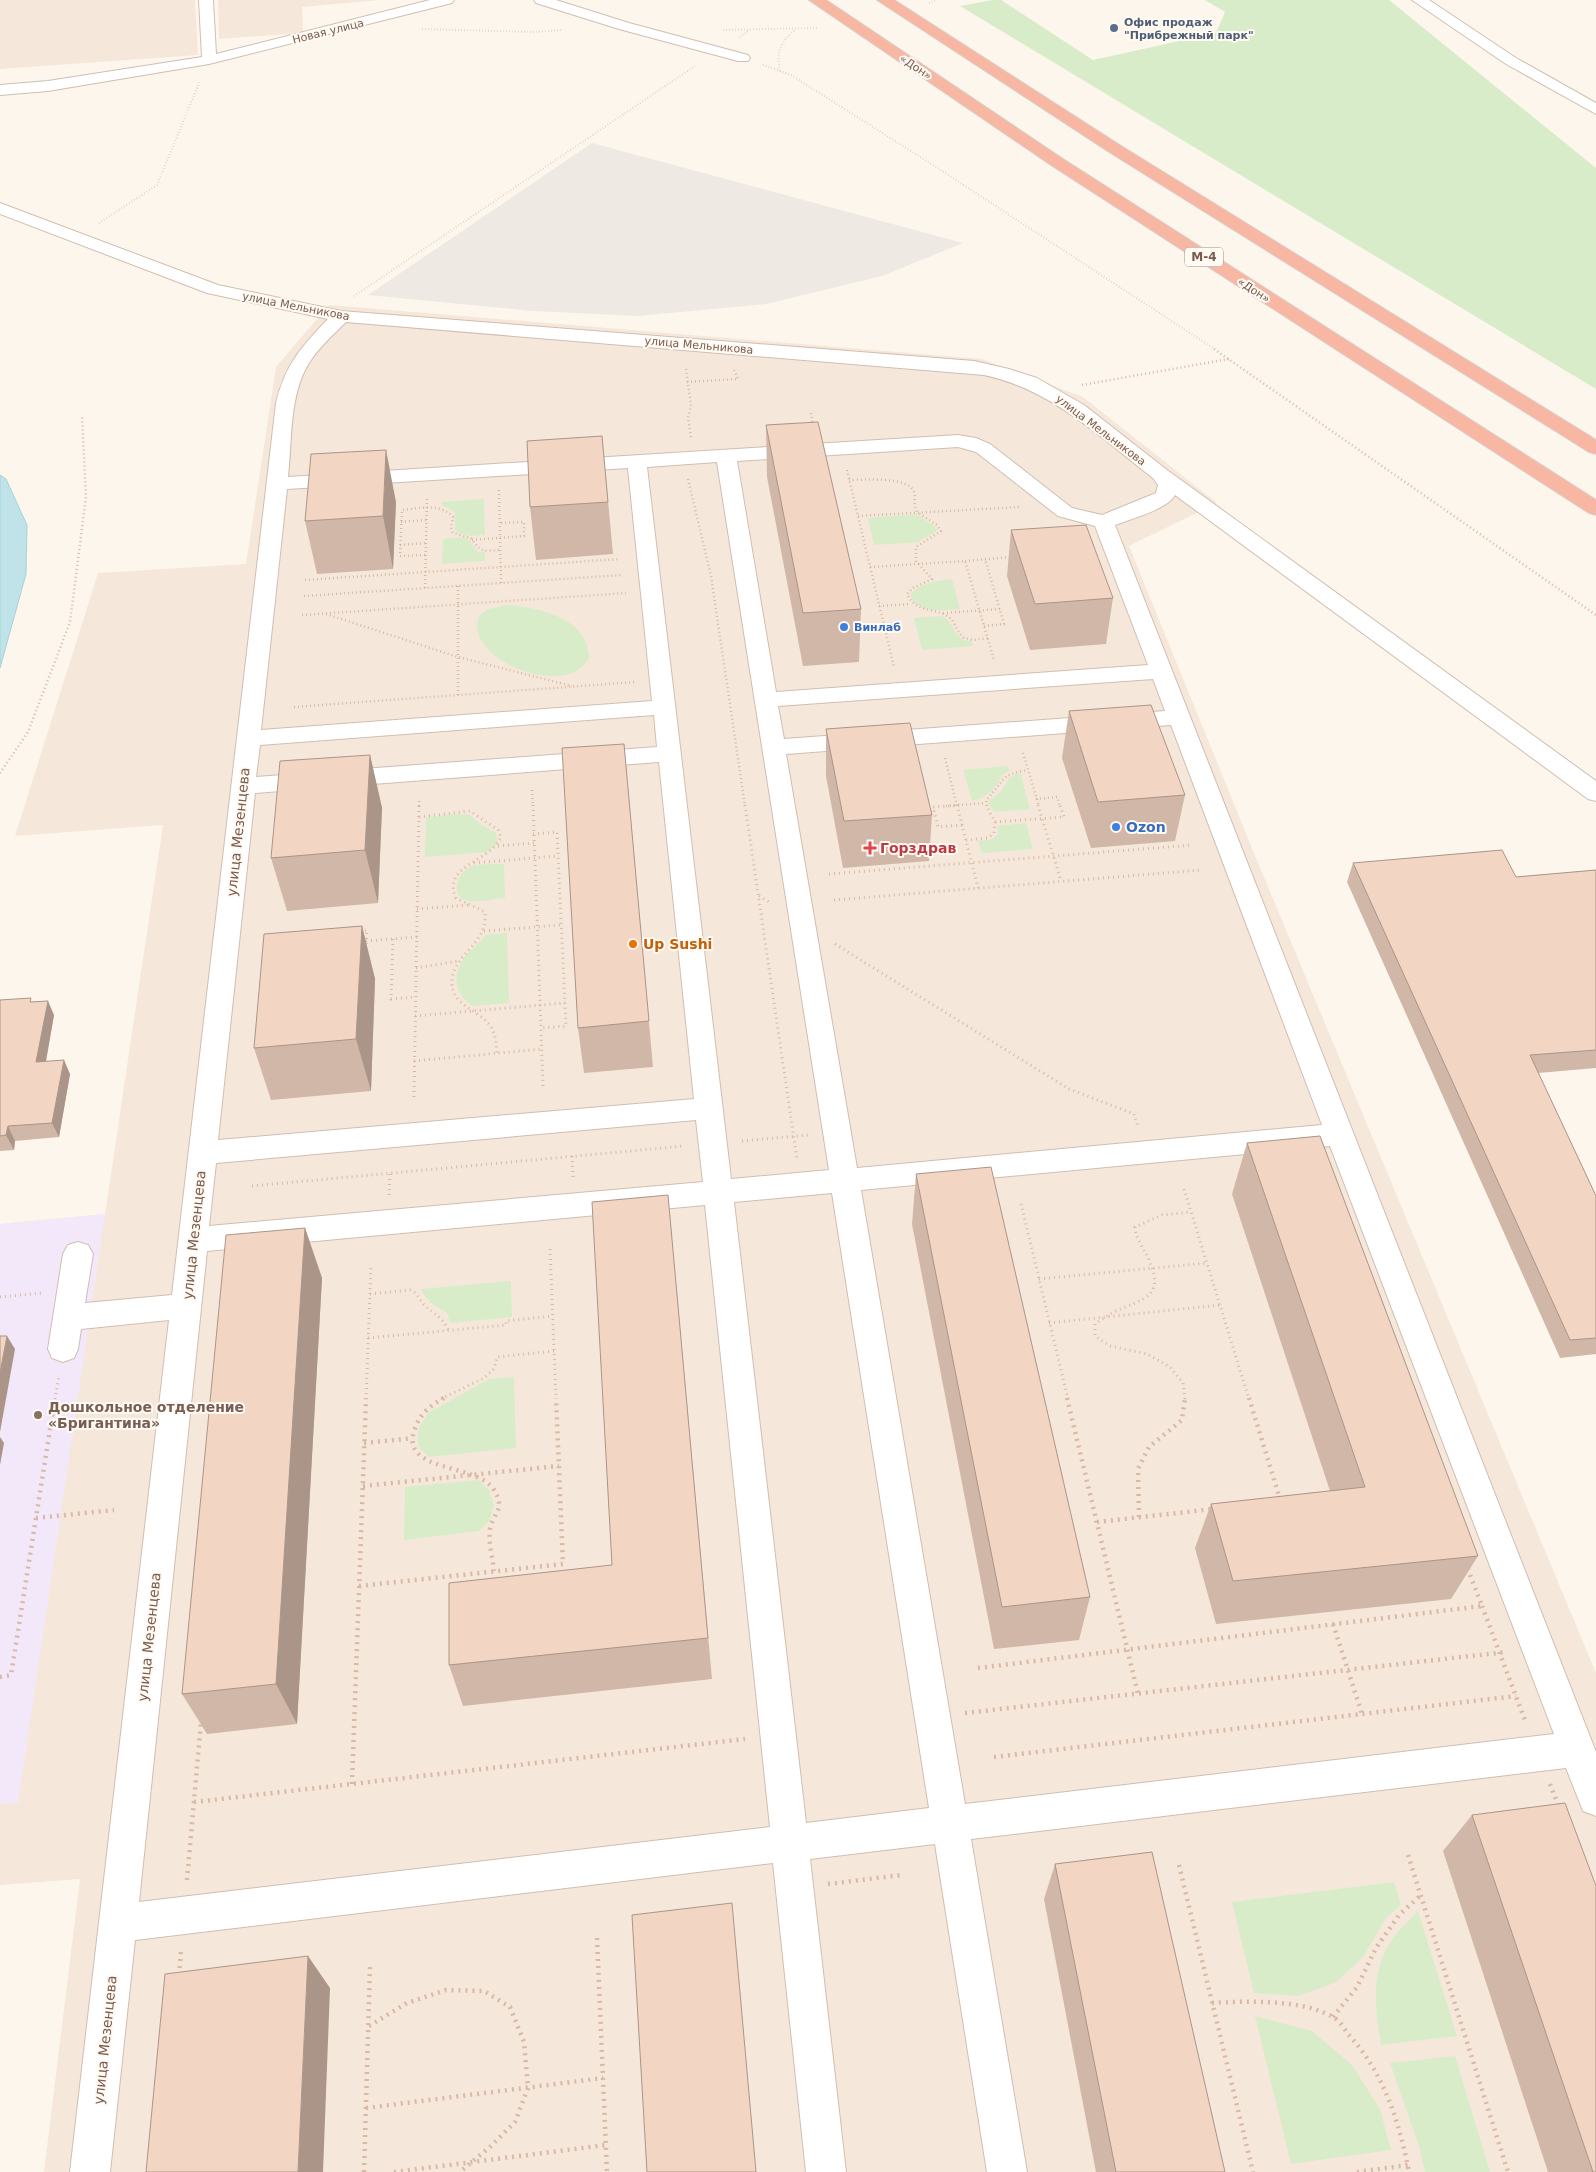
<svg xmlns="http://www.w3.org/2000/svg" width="1596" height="2172" viewBox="0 0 1596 2172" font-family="'DejaVu Sans',sans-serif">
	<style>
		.residential { fill: #f5e8da }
		.industrial { fill: #efe9e4 }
		.education { fill: #f3e8fa }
		.green { fill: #d8ecc9 }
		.water { fill: #bfe3e8; stroke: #a5d3da }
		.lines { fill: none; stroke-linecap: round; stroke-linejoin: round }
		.minor-casing { stroke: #d1beb0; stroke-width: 2 }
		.highway-casing { stroke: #dad1cd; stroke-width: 2 }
		.path-far3 { stroke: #d9b8a5; stroke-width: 2; stroke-dasharray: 0.5 2.5; stroke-linecap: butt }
		.path-far2 { stroke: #d9b8a5; stroke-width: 2.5; stroke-dasharray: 1 3; stroke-linecap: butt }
		.path-far1 { stroke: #d9b8a5; stroke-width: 3; stroke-dasharray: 1 4; stroke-linecap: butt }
		.path { stroke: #d9b8a5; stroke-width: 4.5; stroke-dasharray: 2 5; stroke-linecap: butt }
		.minor { fill: #fff; fill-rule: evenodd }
		.highway { fill: #f7b7a3; fill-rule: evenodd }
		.wall { fill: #d1b7a8 }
		.shaded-wall { fill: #aa9588 }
		.building { fill: #f3d5c3; stroke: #aa9588 }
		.service-dot { fill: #5c6f8a; stroke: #fffaf3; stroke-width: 2 }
		.shop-dot { fill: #3f7fe0; stroke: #fffaf3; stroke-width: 2 }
		.health-dot { fill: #e0444e; stroke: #fffaf3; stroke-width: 2 }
		.food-dot { fill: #e8710a; stroke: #fffaf3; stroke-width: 2 }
		.education-dot { fill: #8d6e63; stroke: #fffaf3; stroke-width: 2 }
		.labels { text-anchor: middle; stroke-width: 4; stroke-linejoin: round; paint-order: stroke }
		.far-service-label { font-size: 11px; font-weight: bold; fill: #4e5e75; stroke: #fffaf3; text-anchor: start }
		.far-street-label { font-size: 11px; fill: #7a5c4d; stroke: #fffaf3 }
		.far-shop-label { font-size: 11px; font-weight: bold; fill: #366cbe; stroke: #fffaf3; text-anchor: start }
		.shield { fill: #fffaf3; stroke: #a28b7f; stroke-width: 1 }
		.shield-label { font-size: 12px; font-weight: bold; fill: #7a5c4d }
		.shop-label { font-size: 14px; font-weight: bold; fill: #366cbe; stroke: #fffaf3; text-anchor: start }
		.street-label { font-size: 14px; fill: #7a5c4d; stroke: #fffaf3 }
		.health-label { font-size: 14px; font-weight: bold; fill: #be3a42; stroke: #fffaf3; text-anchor: start }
		.food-label { font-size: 14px; font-weight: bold; fill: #c56008; stroke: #fffaf3; text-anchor: start }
		.education-label { font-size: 14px; font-weight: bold; fill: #785e54; stroke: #fffaf3; text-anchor: start }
	</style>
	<rect width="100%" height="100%" fill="#fdf6ec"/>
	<!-- residential -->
	<path class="residential" d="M0 0H195L198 55 0 69Z
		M218 0H380L302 7 303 33 219 39Z
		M329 305 982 359 1083 397 1217 503 1129 546 1256 858 1596 1673V2172H44L80 1879 0 1885V1224L105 1214 163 825 15 836 98 573 246 564 276 367Z"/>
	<!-- industrial -->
	<path class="industrial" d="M592 143 963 243 882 276 766 304 638 316 533 311 368 295Z"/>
	<!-- education -->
	<path class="education" d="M105 1214 18 1803 0 1804V1224Z"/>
	<!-- green -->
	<path class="green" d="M993 0H1001L1093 60 1216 33 1225 12 1205 0H1389L1596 168V389L960 6Z
		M484 499 485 535 471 536 458 533 455 529V513L449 508 442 506V502Z
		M917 514 935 527 937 531 918 542 874 545 868 518Z
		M464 537 469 540 478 552H485V561L442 564 443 539Z
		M952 579 960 609C945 610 917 615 910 595 917 584 940 580 952 579Z
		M506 605C539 607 590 618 589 659 585 663 582 668 578 670 551 688 485 664 478 632 476 626 477 619 481 614 487 608 498 607 506 605Z
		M942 616C958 624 950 640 972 641L973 646 922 650 914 618Z
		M1008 766 1009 771C1000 774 1001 779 996 786 990 794 981 799 972 801L963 770Z
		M1020 773 1030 809 994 812 988 803C991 798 996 796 1000 792 1009 782 1003 779 1020 773Z
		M457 814C476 814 470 817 482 825 487 828 492 830 496 833L498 842 493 848 486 852 425 857 426 817Z
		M1026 823 1033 849 982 853 978 841C987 840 993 841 998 834V826Z
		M504 864 505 898C494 899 481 902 470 901 450 899 455 875 470 867 478 863 495 865 504 864Z
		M507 933 509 1003 472 1006C455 993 451 978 464 958 469 950 479 945 485 935Z
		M511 1281 512 1317 450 1323 447 1313C436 1305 426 1302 421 1289Z
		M514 1377 516 1448 429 1457 418 1447V1430L428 1413 489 1379Z
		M478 1480 489 1490 494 1505 490 1520 479 1531 404 1540 405 1487Z
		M1394 1882 1401 1905 1386 1918 1364 1956 1337 1982 1298 1996 1254 1993 1232 1902Z
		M1418 1911 1457 2036 1381 2045C1375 2010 1370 1971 1392 1940 1399 1929 1410 1920 1418 1911Z
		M1255 2016 1312 2031 1352 2065 1380 2109 1391 2150 1291 2164Z
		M1455 2056 1490 2172H1425L1419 2146 1390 2063Z"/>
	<!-- water -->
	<path class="water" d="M0 475 6 479 27 525 26 574 0 668Z"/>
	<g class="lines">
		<!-- minor casing -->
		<g class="minor-casing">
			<path id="minor" d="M199 0H213L216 54 430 0H454L452 3 209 64 48 91 0 95V85L48 81 202 57Z
				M534 0H556L629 23 748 55 750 58 748 61H738L619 29 536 3Z
				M1412 0H1429L1516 58 1596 103V114L1506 64Z
				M0 203 218 285 341 311 974 361 1009 369 1037 378 1084 405 1167 470 1596 781V801L1588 799 1175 495C1168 509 1131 519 1115 525L1596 1752V1816L1583 1811 1566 1768 971 1839 1027 2172H987L935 1844 810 1859 846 2172H806L773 1863 135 1940 110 2172H70L169 1320 81 1329 78 1349 74 1358 63 1362 52 1358 48 1349 63 1254 68 1245 78 1242 88 1245 93 1254 85 1303 172 1295 276 403C285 365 302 346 328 319L207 293 0 214ZM346 322 984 375C1051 389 1100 437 1153 478L1158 485 1156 493 1102 515 1072 508 990 444 976 438 958 435 288 477C292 441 289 395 309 363 319 347 333 335 346 322ZM958 447 976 452 1058 516 1095 526 1148 665 776 692 737 461ZM717 462 829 1170 731 1179 647 467ZM628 468 652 701 261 730 287 489ZM1153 679 1165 711 784 739 778 706ZM654 715 657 747 256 777 260 745ZM1171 725 1322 1125 857 1168 786 754ZM659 762 694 1099 218 1140 255 793ZM696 1120 703 1182 209 1226 216 1163ZM1330 1146 1554 1734 965 1804 861 1190ZM832 1193 929 1808 806 1823 734 1202ZM705 1205 770 1827 139 1902 207 1251Z"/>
		</g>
		<!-- highway casing -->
		<g class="highway-casing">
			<path id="highway" d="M809 0H826L1063 159 1596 500V515L1589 513 1051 165Z
				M877 0H894L1118 144 1596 440V454L1589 452 1106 150Z"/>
		</g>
		<!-- path-far3 -->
		<path class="path-far3" d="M929 3 936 0
			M422 29 533 32 563 30
			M723 30 817 28
			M740 37 750 30
			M763 65 791 75 933 165 1216 350
			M780 71C776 53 780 42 795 30
			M99 223 157 185 200 81
			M354 296 695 66"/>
		<!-- path-far2 -->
		<path class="path-far2" d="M1214 349 1596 615
			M686 369 691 406 688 418 691 438
			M687 382 738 379 734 370
			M1082 385 1229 359
			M811 413 813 426
			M847 470 894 667
			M688 479 711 576 745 806
			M849 480C863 480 909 476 914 492 916 499 913 505 917 512L937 525 941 531 916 547V561L932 579 913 588 907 594C916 613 932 607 947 616 956 621 956 632 964 638L973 640 988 638
			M499 490 501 583
			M858 516 1020 507
			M401 522 426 520
			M472 540 524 536V522L500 523
			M400 545 426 543
			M425 555 400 556 402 510C420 508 440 503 453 517L451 527 453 533 471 538C481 553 483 551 500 550
			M965 561 1011 557
			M870 567 965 561 994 660
			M305 580 620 559
			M458 586V695
			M425 588 427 496
			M304 596 623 575
			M879 606 911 604
			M943 613 1000 609
			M326 614 458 657 572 686
			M302 615 626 593
			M984 626 1004 624 985 559
			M294 707 635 682
			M1023 753 1039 806
			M945 758 957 806
			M0 773 28 732 70 622 86 497 82 416
			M532 790 533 806
			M1036 799 1057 797 1060 806
			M419 806V799
			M946 806 985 803
			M987 806 986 800C1006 781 997 775 1028 770"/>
		<!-- path-far1 -->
		<path class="path-far1" d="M533 805 543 1086
			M745 805 797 1159
			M957 805 978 888
			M1038 805 1061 881
			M419 817 470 811 498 830 501 837C491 862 441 865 456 898L485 912C489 945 449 955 452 986 454 1006 481 1011 491 1027 496 1035 496 1044 497 1053
			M995 822 1064 817 1060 805
			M962 825 938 827 933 807 963 805
			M533 834 557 832 566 1026 541 1028
			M966 840 988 838 994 833 995 822 986 805
			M498 846 534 843
			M474 863 558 856
			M829 874 1192 845
			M759 896 771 903
			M834 900 1201 870
			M417 909 469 905
			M360 931 367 930 366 947
			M484 931 561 925
			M393 939 391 999 415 997
			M366 941 417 937
			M835 944 1069 1089 1134 1114 1138 1127
			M416 968 458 961
			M415 1016 565 1003
			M414 1061 542 1049
			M414 1097 419 805
			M742 1141 808 1135
			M572 1156 573 1178
			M252 1186 684 1146
			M1184 1189 1249 1399
			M389 1195 390 1173
			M1021 1204 1068 1399
			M550 1249 556 1399
			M1039 1279 1207 1263
			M370 1294 411 1290C418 1294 419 1299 424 1305 437 1317 439 1313 449 1331
			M0 1297 42 1293
			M1049 1323 1220 1305
			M368 1338 506 1325V1321L553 1316
			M55 1399 59 1376
			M366 1399 371 1266
			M441 1399 484 1378 494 1369 497 1357 554 1351
			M1185 1399 1183 1383 1170 1367 1147 1354 1110 1346 1095 1336V1324C1102 1319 1110 1314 1118 1310 1144 1299 1164 1296 1150 1262 1145 1249 1136 1241 1135 1227L1162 1215 1191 1212"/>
		<!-- path -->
		<path class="path" d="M444 1398C429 1406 419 1415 414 1431 401 1473 478 1463 494 1490 506 1510 493 1513 490 1529 488 1543 493 1558 494 1571
			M1067 1398 1138 1694
			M1249 1398 1280 1499
			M364 1443 413 1438
			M363 1486 559 1466
			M1139 1517 1138 1469 1149 1447 1182 1420 1185 1398
			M36 1518 114 1510
			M1097 1522 1213 1509
			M359 1586 563 1564 556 1398
			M1482 1606 1526 1723
			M1333 1624 1362 1714
			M978 1668 1482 1606 1467 1567
			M0 1677 11 1675 55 1398
			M965 1713 1506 1652
			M994 1757 1516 1696
			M352 1784 366 1398
			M1550 1784 1559 1807
			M194 1802 745 1739
			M1408 1855 1508 2172
			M1179 1865 1253 2172
			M187 1880 201 1722
			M828 1884 901 1875
			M597 1938 607 2172
			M179 1975 181 1951
			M1212 2003C1246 2001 1302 1999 1333 2017 1339 2020 1344 2028 1348 2034 1384 2073 1399 2121 1409 2172
			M1333 2017 1357 1987 1376 1948 1399 1915 1421 1895
			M369 2026 407 2003 446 1990 484 1991 510 2007 524 2042 528 2088 515 2122 491 2146 460 2172
			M366 2108 603 2078
			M364 2172 370 1967
			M394 2172 606 2145
			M1357 2172 1408 2165"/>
		<!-- minor -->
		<use href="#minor" class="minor"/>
		<!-- highway -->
		<use href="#highway" class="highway"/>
	</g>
	<!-- wall -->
	<path class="wall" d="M766 425 861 609 859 662 803 666 767 477Z
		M602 436 613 554 536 560 530 507Z
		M396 502 393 569 317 574 305 521Z
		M1011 530 1113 598 1106 644 1030 650 1007 576Z
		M1069 711 1185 795 1175 841 1091 848 1062 758Z
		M826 729 932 815 929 861 843 868 826 776Z
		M624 744 653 1067 584 1073 578 1028Z
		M370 755 382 808 378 903 287 911 271 858Z
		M1353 863 1516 877 1596 870V1068L1538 1073 1596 1196V1354L1560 1358 1347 882Z
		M362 926 375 979 371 1091 271 1100 254 1048Z
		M0 1000 33 1002 54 1015 46 1062 70 1074 59 1137 15 1141 14 1150 0 1151Z
		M1247 1143 1478 1556 1451 1599 1216 1624 1195 1548 1211 1504 1330 1491 1232 1194Z
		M916 1174 1090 1597 1079 1640 994 1649 912 1224Z
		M668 1195 712 1679 463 1706 449 1665 612 1565Z
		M305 1228 322 1278 297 1724 207 1734 182 1694Z
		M1472 1815 1596 2172H1548L1443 1851Z
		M1055 1864 1225 2172H1096L1044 1899Z"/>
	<!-- shaded-wall -->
	<path class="shaded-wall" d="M386 450 396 502 393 569 383 516Z
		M370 755 382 808 378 903 365 850Z
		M362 926 375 979 371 1091 356 1039Z
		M48 1001 54 1015 43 1077 36 1062Z
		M64 1060 70 1074 59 1137 52 1123Z
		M8 1126 15 1141 14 1150 6 1135Z
		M305 1228 322 1278 297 1724 276 1684Z
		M7 1336 15 1349 0 1432V1373Z
		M0 1437 4 1443 0 1465Z
		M308 1956 330 1988 323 2172H298Z"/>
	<!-- building -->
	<path class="building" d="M818 422 861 609 803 613 766 425Z
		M602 436 608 502 530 507 527 441Z
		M386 450 383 516 305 521 311 454Z
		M1086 525 1113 598 1035 604 1011 530Z
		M1151 705 1185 795 1098 802 1069 711Z
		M910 723 932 815 844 821 826 729Z
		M624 744 649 1021 578 1028 562 748Z
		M370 755 365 850 271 858 280 761Z
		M1502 850 1516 877 1596 870V1050L1530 1055 1596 1196V1338L1570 1340 1353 863Z
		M362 926 356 1039 254 1048 264 934Z
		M31 998 30 1002 48 1001 36 1062 64 1060 52 1123 8 1126 6 1135 0 1136V1000Z
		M1320 1136 1478 1556 1233 1581 1211 1504 1365 1487 1247 1143Z
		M991 1167 1090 1597 1002 1607 916 1174Z
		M668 1195 708 1638 449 1665V1583L612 1565 592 1202Z
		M305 1228 276 1684 182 1694 226 1235Z
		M0 1336H7L0 1373Z
		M1565 1803 1596 1886V2172H1593L1472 1815Z
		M1152 1852 1225 2172H1116L1055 1864Z
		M732 1903 756 2172H647L632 1915Z
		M308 1956 298 2172H146L165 1974Z"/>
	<!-- markers -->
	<circle class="service-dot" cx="1114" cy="28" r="5"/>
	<g class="shop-dot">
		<circle cx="844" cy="627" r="5"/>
		<circle cx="1116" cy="827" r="5"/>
	</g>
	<path class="health-dot" d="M867.5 840.5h5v5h5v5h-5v5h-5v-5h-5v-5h5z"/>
	<circle class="food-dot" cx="633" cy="944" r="5"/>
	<circle class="education-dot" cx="38" cy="1415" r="5"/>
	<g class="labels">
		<!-- far-service labels -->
		<g class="far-service-label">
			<text x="1124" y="26">Офис продаж<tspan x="1124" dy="13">"Прибрежный парк"</tspan></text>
		</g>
		<!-- far-street labels -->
		<g class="far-street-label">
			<text transform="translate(328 31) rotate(-14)" y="4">Новая улица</text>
			<text transform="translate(916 67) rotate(34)" y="4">«Дон»</text>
			<text transform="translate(1254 290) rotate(33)" y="4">«Дон»</text>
			<text transform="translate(296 306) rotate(11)" y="4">улица Мельникова</text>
			<text transform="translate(699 345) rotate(5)" y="4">улица Мельникова</text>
			<text transform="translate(1101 430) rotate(37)" y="4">улица Мельникова</text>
		</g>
		<!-- far-shop labels -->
		<g class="far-shop-label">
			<text x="854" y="631">Винлаб</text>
		</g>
		<!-- shield labels -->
		<rect class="shield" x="1185" y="247.5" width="38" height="19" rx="4"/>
		<g class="shield-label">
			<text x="1204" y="261">М-4</text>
		</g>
		<!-- shop labels -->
		<g class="shop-label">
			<text x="1126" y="832">Ozon</text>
		</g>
		<!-- street labels -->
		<g class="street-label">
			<text transform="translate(238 832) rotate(-84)" y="5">улица Мезенцева</text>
			<text transform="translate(194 1235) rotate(-84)" y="5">улица Мезенцева</text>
			<text transform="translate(149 1637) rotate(-84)" y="5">улица Мезенцева</text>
			<text transform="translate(105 2040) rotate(-84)" y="5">улица Мезенцева</text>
		</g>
		<!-- health labels -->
		<g class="health-label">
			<text x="880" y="853">Горздрав</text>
		</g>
		<!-- food labels -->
		<g class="food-label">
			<text x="643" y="949">Up Sushi</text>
		</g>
		<!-- education labels -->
		<g class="education-label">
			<text x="48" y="1412">Дошкольное отделение<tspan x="48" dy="16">«Бригантина»</tspan></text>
		</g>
	</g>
</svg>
